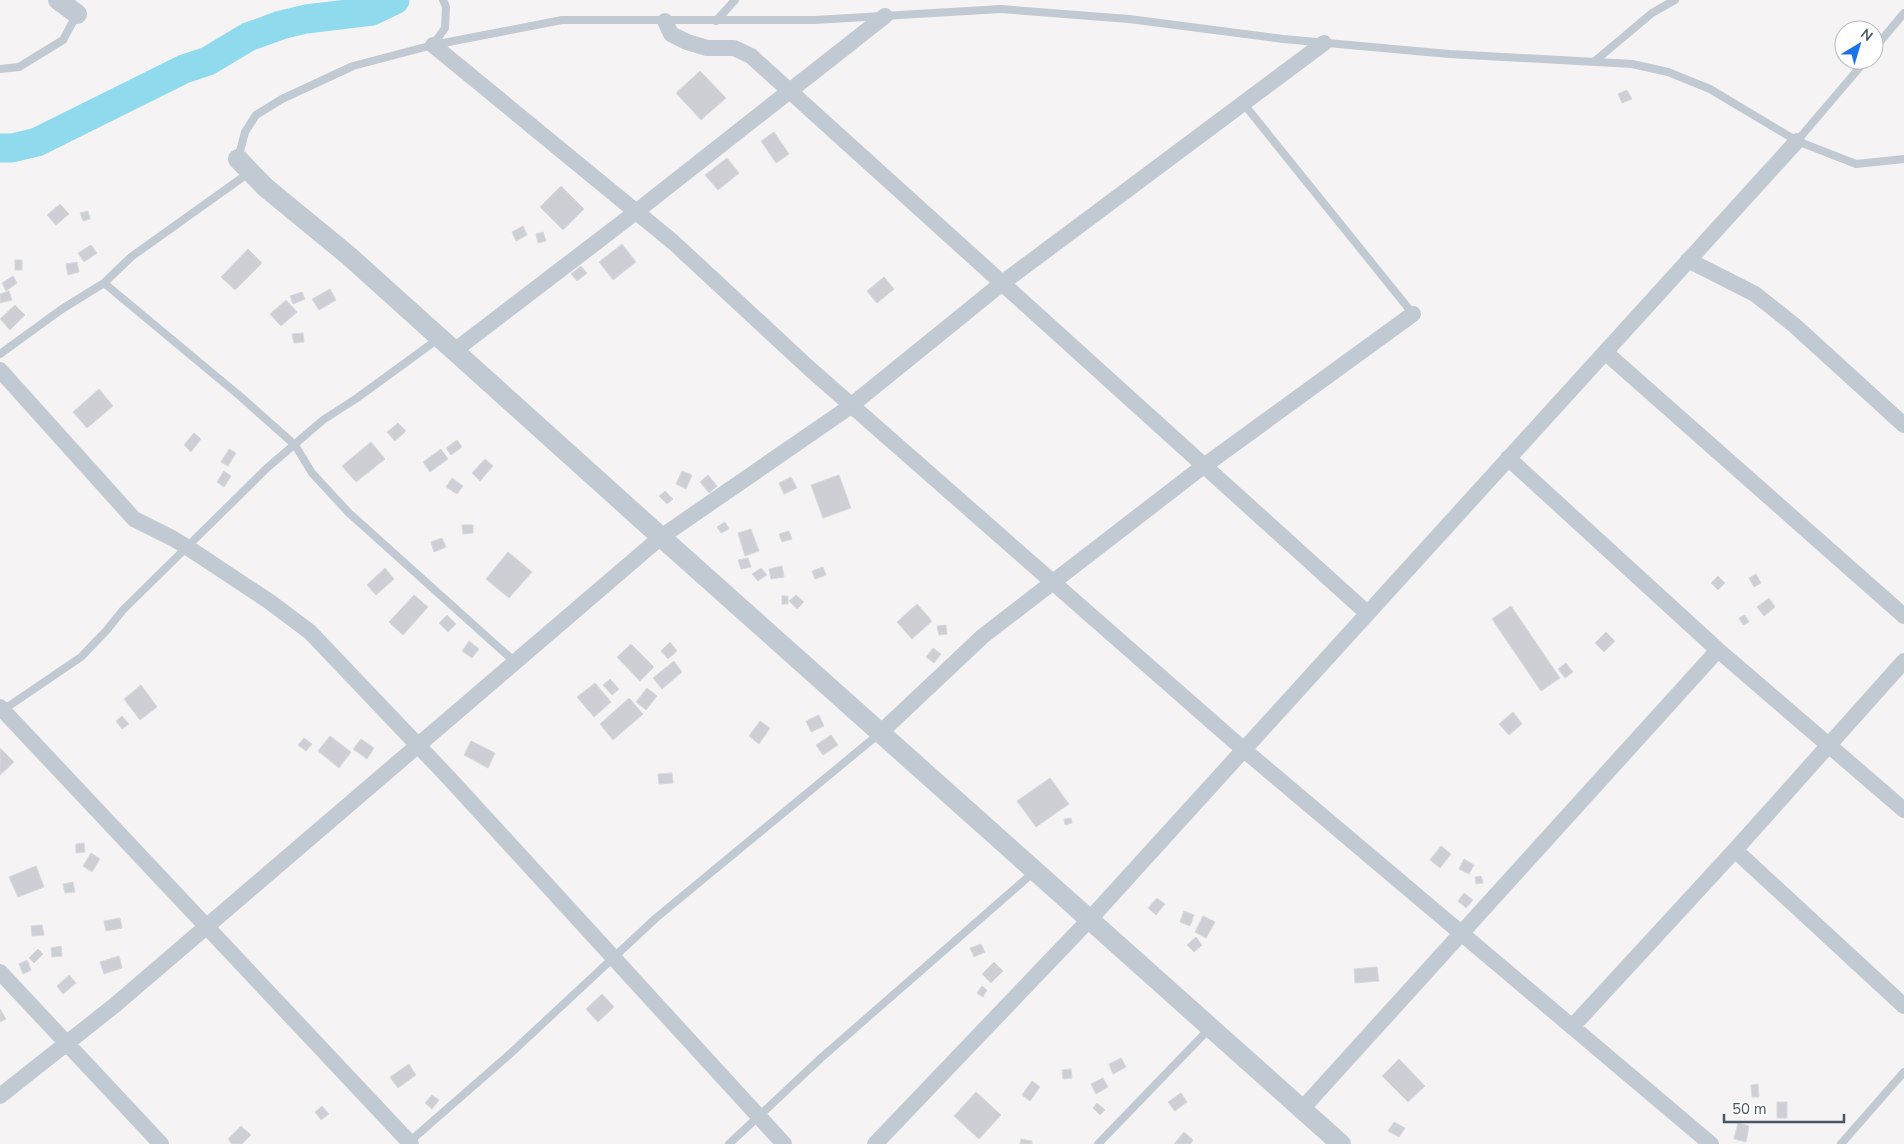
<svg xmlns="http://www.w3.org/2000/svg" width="1904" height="1144" viewBox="0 0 1904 1144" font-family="'Nunito Sans',sans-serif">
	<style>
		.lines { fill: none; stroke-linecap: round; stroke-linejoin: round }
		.river { stroke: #90daee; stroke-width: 29 }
		.building { fill: #cdcfd5; stroke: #d7d9de }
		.service { stroke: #c1cad2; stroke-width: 8 }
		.minor { stroke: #c1cad2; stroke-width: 16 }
		.tertiary { stroke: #c1cad2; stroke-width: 20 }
	</style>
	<rect width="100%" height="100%" fill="#f5f3f3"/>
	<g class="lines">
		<!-- river -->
		<path class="river" d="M0 148H12L37 142 184 69 208 61 248 37 281 25 306 19 372 11 395 0"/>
	</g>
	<!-- building -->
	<path class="building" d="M700 71 726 98 701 120 676 93Z
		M1627 90 1632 99 1622 103 1618 94Z
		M774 132 789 154 776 163 761 141Z
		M727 158 739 173 718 190 705 175Z
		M561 186 584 209 563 230 540 207Z
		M60 204 69 214 56 225 47 215Z
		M88 211 90 219 83 221 80 213Z
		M523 226 527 235 516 241 512 232Z
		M543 232 546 241 538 243 536 234Z
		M622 244 636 262 613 280 599 262Z
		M91 245 97 253 84 262 78 253Z
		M248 249 262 263 235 290 221 277Z
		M15 260H22V270H15Z
		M77 262 79 272 68 275 66 264Z
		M581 266 587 273 577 281 571 274Z
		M13 276 17 283 6 291 2 283Z
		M884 277 894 289 877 303 867 291Z
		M330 289 336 300 319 310 312 299Z
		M9 291 12 300 0 303V294Z
		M302 292 305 299 293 304 290 296Z
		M286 300 297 312 281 326 270 314Z
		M15 305 25 315 10 330 0 319Z
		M303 333 304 342 294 343 292 334Z
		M99 389 113 406 87 428 73 412Z
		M398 423 406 431 395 441 387 432Z
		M194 433 201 439 191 452 184 445Z
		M457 440 462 447 451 455 446 448Z
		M371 442 385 459 356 482 342 466Z
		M229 449 236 453 228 466 221 462Z
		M441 449 448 459 430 472 423 462Z
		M485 459 493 466 480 481 472 473Z
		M224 471 231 476 224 487 217 482Z
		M682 471 692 475 686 489 676 484Z
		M708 475 717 486 709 493 700 482Z
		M839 475 851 508 823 518 811 485Z
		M791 477 797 488 784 494 779 483Z
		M452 478 463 486 457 494 446 487Z
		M665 491 673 499 667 504 659 496Z
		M725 522 729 529 721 533 717 527Z
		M462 525H473V533L463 534Z
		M751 529 759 551 745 556 738 533Z
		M789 531 792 539 782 542 779 534Z
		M442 538 446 547 434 552 431 542Z
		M508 552 532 572 509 598 486 579Z
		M748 558 751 567 741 569 738 560Z
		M782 566 784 577 771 579 769 569Z
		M823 567 826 575 815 579 812 571Z
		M385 568 394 579 376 595 367 585Z
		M761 568 767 575 758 581 752 574Z
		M1756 574 1761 583 1754 587 1749 578Z
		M1718 576 1725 583 1718 590 1711 583Z
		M414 595 428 607 403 635 389 622Z
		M796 595 804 602 797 609 789 601Z
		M782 596H788V604H782Z
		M1769 598 1775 607 1764 616 1757 607Z
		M917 604 932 621 912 639 897 622Z
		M1511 606 1560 678 1541 691 1492 619Z
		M447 615 456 624 448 632 439 623Z
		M1745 615 1749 622 1743 625 1739 618Z
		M946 625 947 634 939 635 937 626Z
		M1606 632 1615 641 1604 652 1595 643Z
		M469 641 479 649 472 658 462 651Z
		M670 642 677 651 668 659 661 651Z
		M631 644 654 667 640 681 617 657Z
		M933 648 941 654 934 663 926 657Z
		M674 661 682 672 662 689 653 678Z
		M1566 663 1573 672 1565 678 1558 669Z
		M610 679 619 689 612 695 603 685Z
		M595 683 611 702 594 717 577 697Z
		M141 685 157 707 140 720 124 699Z
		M647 688 657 696 646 710 636 702Z
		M629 698 643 714 613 740 600 724Z
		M1513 712 1522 724 1509 735 1499 724Z
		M819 715 824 726 811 732 806 721Z
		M122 716 129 724 122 729 116 721Z
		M760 721 770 728 759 744 749 736Z
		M831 735 838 745 823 755 816 745Z
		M330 736 351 752 339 768 318 751Z
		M304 738 312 744 306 751 298 745Z
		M361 739 374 748 367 759 353 749Z
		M471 741 495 753 488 768 464 755Z
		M0 748 14 762 0 775Z
		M672 773 673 783 659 784 658 774Z
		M1050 778 1069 804 1036 827 1017 801Z
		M1071 818 1072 823 1065 825 1064 819Z
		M84 843 85 852 76 853V844Z
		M1441 846 1451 854 1440 868 1430 860Z
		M91 853 100 859 92 872 83 866Z
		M1464 859 1474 865 1469 874 1459 869Z
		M36 866 44 887 18 897 9 877Z
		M1481 876 1483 883 1476 884 1475 877Z
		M73 882 75 892 65 893 63 884Z
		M1464 893 1473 900 1466 908 1458 901Z
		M1157 898 1165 904 1156 915 1148 908Z
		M1184 911 1194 915 1190 926 1180 922Z
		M1203 916 1215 922 1206 938 1195 932Z
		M120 918 122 928 106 931 104 921Z
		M42 925 44 935 32 936 31 926Z
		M1196 937 1202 945 1194 952 1187 945Z
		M981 944 985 952 974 957 970 948Z
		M61 946 62 956 52 957 51 948Z
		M38 949 43 954 34 963 29 958Z
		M119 956 122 968 104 974 100 962Z
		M27 960 31 970 23 974 19 964Z
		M994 962 1003 971 991 983 982 974Z
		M1377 967 1379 981 1355 983 1354 969Z
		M69 975 76 983 63 994 57 986Z
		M982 986 987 990 983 997 977 993Z
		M602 994 614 1007 598 1022 586 1009Z
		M0 1009 6 1019 0 1022Z
		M1121 1058 1126 1067 1113 1074 1109 1064Z
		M1399 1059 1425 1086 1408 1102 1382 1076Z
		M409 1064 416 1075 398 1088 390 1077Z
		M1071 1069 1072 1078 1063 1079 1062 1070Z
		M1103 1078 1108 1087 1096 1094 1091 1084Z
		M1032 1081 1040 1087 1030 1101 1022 1095Z
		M1758 1084 1759 1097H1752L1751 1085Z
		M976 1092 1001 1115 979 1139 954 1116Z
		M1181 1093 1187 1102 1175 1111 1168 1102Z
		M432 1095 439 1100 432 1109 425 1103Z
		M1777 1102H1787V1118H1777Z
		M1097 1103 1105 1110 1100 1115 1093 1108Z
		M322 1106 329 1114 321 1120 315 1112Z
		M1394 1122 1405 1128 1399 1137 1388 1131Z
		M1738 1123 1749 1126 1746 1142 1734 1139Z
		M241 1126 251 1135 242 1144H232L228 1139Z
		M1184 1132 1193 1140 1190 1144H1174Z
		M1021 1139 1032 1141V1144H1020Z"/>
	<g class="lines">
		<!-- service -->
		<path class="service" d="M716 21 735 0
			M433 45 445 28 446 7 443 0
			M1874 49 1904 13
			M1595 61 1652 13 1675 0
			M0 69 19 67 63 40 77 14
			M1243 103 1413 314
			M1797 141 1866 60
			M238 159 245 132 256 115 282 99 353 66 433 45 562 20H815L1001 9 1129 19 1283 39 1449 54 1632 64 1668 72 1710 89 1797 141 1856 164 1904 159
			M104 283 241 397 295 445 312 473 349 513 515 662
			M0 354 62 309 104 283 131 257 250 172
			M3 710 81 657 106 631 123 610 267 468 323 420 357 398 438 339
			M408 1143 511 1053 656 918 880 733
			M729 1144 821 1058 1035 871
			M1098 1144 1210 1028
			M1841 1144 1904 1072"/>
		<!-- minor -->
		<path class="minor" d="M665 21 671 34 687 42 707 48H734L751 56 1367 613
			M433 45 673 242 810 369 1243 749 1711 1144
			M1688 260 1755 294 1794 325 1904 425
			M454 351 632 215 885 16
			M1605 352 1904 616
			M0 370 134 519 172 538 187 547 270 602 310 632 449 778 784 1144
			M1508 458 1718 650 1904 810
			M0 707 411 1144
			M880 733 983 636 1197 471 1413 314
			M1735 850 1904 1006
			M0 972 161 1144
			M1572 1027 1735 850 1904 661
			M0 1096 115 1005 661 537 848 408 1001 284 1324 43
			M1302 1109 1718 650
			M875 1144 1089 920 1797 141"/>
		<!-- tertiary -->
		<path class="tertiary" d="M58 0 77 14
			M238 159 265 187 349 256 661 537 1341 1144"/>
	</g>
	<!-- north arrow -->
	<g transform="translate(1859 45) rotate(38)"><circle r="24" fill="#ffffff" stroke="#b7bbc0"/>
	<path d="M0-4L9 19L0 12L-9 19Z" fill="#1a73e8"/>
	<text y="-8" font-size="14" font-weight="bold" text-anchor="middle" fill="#4a5661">N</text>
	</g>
	<!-- scale -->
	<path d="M1724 1114v8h120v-8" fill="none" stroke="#4a5661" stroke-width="2.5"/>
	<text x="1732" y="1114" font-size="15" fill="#4a5661" stroke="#ffffff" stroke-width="4" paint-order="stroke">50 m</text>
</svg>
